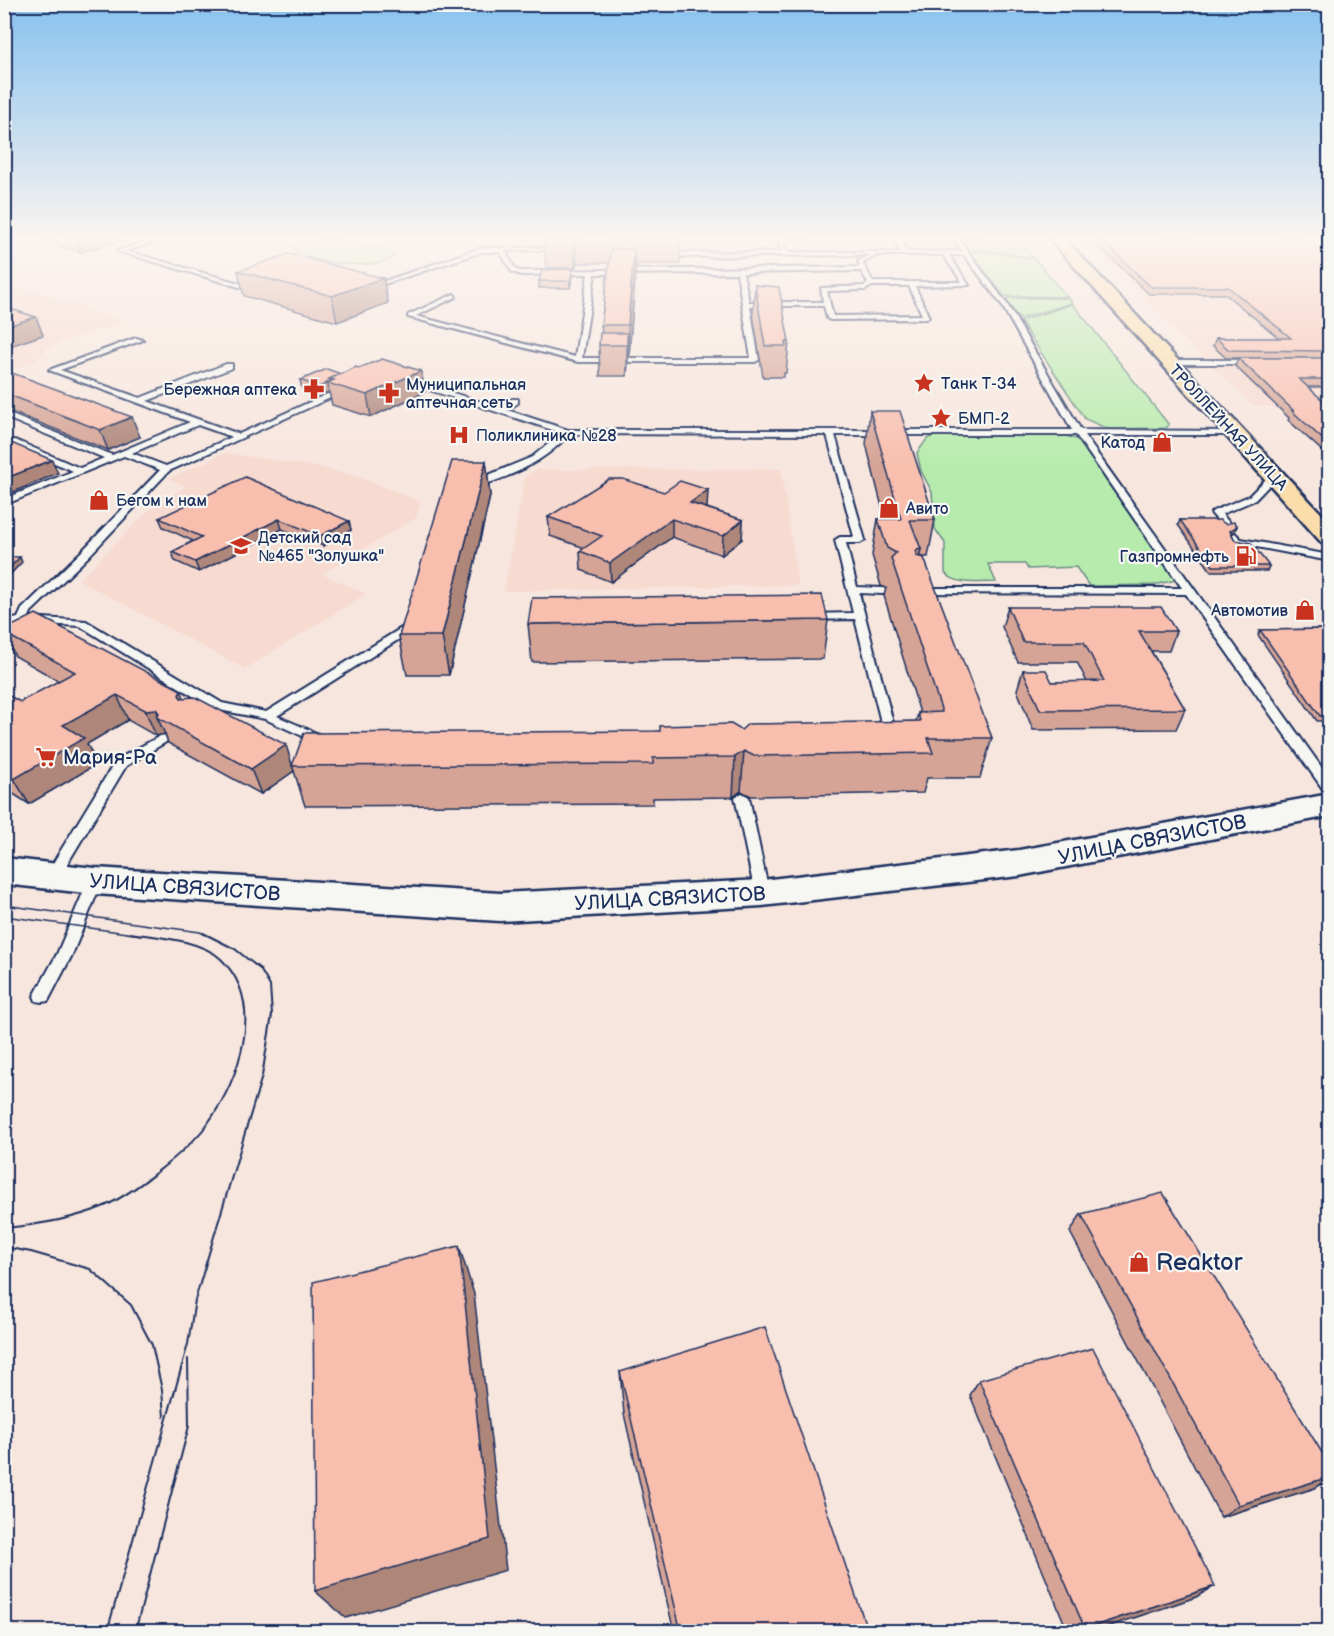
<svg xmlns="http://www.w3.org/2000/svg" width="1334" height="1636" viewBox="0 0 1334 1636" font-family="'Balsamiq Sans',sans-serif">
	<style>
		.built { fill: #f7dad0 }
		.green { fill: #b7ebad; stroke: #698d86; stroke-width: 1.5 }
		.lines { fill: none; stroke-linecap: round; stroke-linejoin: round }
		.lane-casing { stroke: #1b2f5e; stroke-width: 4 }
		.secondary-casing { stroke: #1b2f5e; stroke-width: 5 }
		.primary-casing { stroke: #1b2f5e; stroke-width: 5 }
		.lane { fill: #f6f6f2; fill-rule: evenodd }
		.secondary { fill: #f6f6f2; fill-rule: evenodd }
		.primary { fill: #fbddab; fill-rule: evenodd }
		.tram-far1 { stroke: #1b2f5e; stroke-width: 1.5 }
		.tram { stroke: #1b2f5e; stroke-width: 2 }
		.wall { fill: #d5a496; stroke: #1b2f5e; stroke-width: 1.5 }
		.shaded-wall { fill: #ae867a; stroke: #1b2f5e; stroke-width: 1.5 }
		.building { fill: #f8bfaf; stroke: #1b2f5e; stroke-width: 1.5 }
		.labels { text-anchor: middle; stroke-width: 4.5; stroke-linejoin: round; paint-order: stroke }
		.far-poi-label { font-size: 16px; fill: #1b2f5e; stroke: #f6f6f2; text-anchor: start }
		.far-street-label { font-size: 16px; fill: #1b2f5e; stroke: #f6f6f2 }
		.poi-label { font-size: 20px; fill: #1b2f5e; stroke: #f6f6f2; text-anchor: start }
		.street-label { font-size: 20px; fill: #1b2f5e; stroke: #f6f6f2 }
		.near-poi-label { font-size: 24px; fill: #1b2f5e; stroke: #f6f6f2; text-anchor: start }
	</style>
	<rect width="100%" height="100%" fill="#f7e6de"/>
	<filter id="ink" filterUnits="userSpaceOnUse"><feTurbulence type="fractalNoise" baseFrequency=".0167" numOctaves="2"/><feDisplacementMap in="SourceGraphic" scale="12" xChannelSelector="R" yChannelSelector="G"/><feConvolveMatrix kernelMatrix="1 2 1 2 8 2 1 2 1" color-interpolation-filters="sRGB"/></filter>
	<g filter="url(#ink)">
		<!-- built -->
		<path class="built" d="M435 237H729L730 245 507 244 452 241Z
			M1079 237H1309L1329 251V411L1252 405Z
			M4 281 125 321 48 347 35 362 5 372Z
			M225 453 317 467 359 477 421 502 416 518 322 574 366 594 245 669 79 580 146 513 186 486 169 479Z
			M781 469 798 585 504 591 525 477 535 470Z"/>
		<!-- green -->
		<path class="green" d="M959 237H1017L1033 258 992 251 970 250Z
			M335 238 385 249 395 255C382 273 304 263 292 248L302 241Z
			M975 252H991L1035 259 1067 297 1004 296 971 253Z
			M1008 298H1069L1072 303 1019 319 1005 299Z
			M1073 304 1169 425 1166 428 1108 429 1085 419 1020 321Z
			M1063 435 1079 440 1176 580 1154 585 1089 586 1076 567 1028 569 1025 564H988L996 582C979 582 957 586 945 573V543L935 529 932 492 921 471 917 453 927 439 933 436Z"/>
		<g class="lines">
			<!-- lane casing -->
			<g class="lane-casing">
				<path id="lane" d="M159 237H169L126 251 246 285 259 280 262 282 246 289 117 251Z
					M777 237H783L787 252H901L893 237H899L907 252 962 251 951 237H957L1007 304 1081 430 1236 431 1237 433 1233 435H1084L1330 779V793L1325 792 1186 594 916 593V589L920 588H1182L1076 435H835L865 540 860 543H846L857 587 883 588 888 591 883 594 859 593 897 738 891 742 885 738 855 619 810 620 805 617 810 614 853 613 835 540 840 537H854L827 435 569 434C544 463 508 478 472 488L467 485 469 483 532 457 562 433 402 381 409 379 500 408 512 399H518V403L507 410 568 430H1072L1001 304 964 255H949L969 285 915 286 929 317 926 319 830 320 827 318 824 306H750L759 360 755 362H578L408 317V315L454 294 456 297 416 316 575 357 588 274 522 275 512 272 500 252H482L369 289 364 288 481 248 563 247 566 249 505 251 516 270 522 271 860 267 858 261 871 255 664 257 661 255 664 253 781 252ZM878 255H943L962 282H873L863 263ZM861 271 868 283 864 286 821 288 823 302H749L743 273ZM737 273 751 358H582L595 274ZM872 286H909L922 315 833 316 827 291 865 290Z
					M136 338 143 340 60 370 140 398 226 364H232V368L147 401 239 434 343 387 350 389 169 471 89 556 31 612 29 617 86 621 222 703 266 712 403 627 407 619H415L416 621 412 631 277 716 328 738 330 741 328 744H320L265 719 214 709 80 626 25 623 4 639V630L8 626 4 627V621L18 618 22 609 81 552 160 470 124 456 4 505V499L73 471 12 445 4 447V442L15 440 80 468 104 458 4 417V412L112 455 190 422 49 370ZM198 425 232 437 166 466 132 453Z
					M1169 360H1254L1258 362 1254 364H1166V360Z
					M1271 474 1278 476 1255 500 1222 514 1231 525 1223 527 1211 513 1213 511 1249 496Z
					M1235 533 1241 539 1330 555V561L1235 543 1230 536Z
					M162 735 166 736 168 739 166 742 126 766 57 881H47L45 877 47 873 116 760Z
					M742 793 749 797 769 893 767 897H757L755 893 735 797Z
					M95 876 100 877 102 881 72 955 48 1001 42 1002 36 1001 34 996 57 954 88 881 90 877Z"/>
			</g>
			<!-- secondary casing -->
			<g class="secondary-casing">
				<path id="secondary" d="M1330 794V816L1019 876 762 906 500 921 95 894 4 884V858L95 868 500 893 762 880 1019 850Z"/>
			</g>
			<!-- primary casing -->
			<g class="primary-casing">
				<path id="primary" d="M1048 237H1063L1330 523V545L1322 543Z"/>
			</g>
			<!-- lane -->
			<use href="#lane" class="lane"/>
			<!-- secondary -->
			<use href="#secondary" class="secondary"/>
			<!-- primary -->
			<use href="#primary" class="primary"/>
			<!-- tram-far1 -->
			<path class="tram-far1" d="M4 905 200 932 206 935
				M4 916 141 935"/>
			<!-- tram -->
			<path class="tram" d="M4 1228C37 1225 71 1220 102 1207 130 1196 188 1150 206 1126 238 1081 268 1005 221 959 201 940 157 937 130 933
				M4 1247 31 1252 90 1269 131 1305 152 1345 162 1390 164 1417
				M107 1632 188 1344 195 1300 262 1076 272 1015 270 986 260 969 235 949 203 933
				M135 1632 189 1426 188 1359"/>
		</g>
		<!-- wall -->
		<path class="wall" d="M29 237H122L123 240 80 252Z
			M545 237H680V264H636V267H635V276L629 356H628L627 376H600L599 345 602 333 601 325 609 263H577L575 268H546L544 242Z
			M788 237H810V240H789Z
			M1091 237H1323L1329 241V387H1308L1329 406V457L1288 420 1289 418 1235 366 1238 358H1317H1226L1213 346 1216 338H1279L1225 294H1149L1091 239Z
			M238 271 383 278 388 303 337 322 244 296Z
			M573 276 570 288H539V281Z
			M755 285 789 342 786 373H784V377H763L753 314Z
			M359 368 421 371 425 392 371 417 332 405 329 392 321 395 302 389 300 380 341 374Z
			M4 370 140 437 108 450 4 409Z
			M870 411 935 520 928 557H919L992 738 980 778H927L923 793 751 796 741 791 733 797 653 798V804L305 806 294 771 261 794 168 743 165 734 156 736 128 720 87 744 97 764 29 804 4 788V693L20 702 59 681 15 656 4 637V630L184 698 292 765 660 731 741 730 916 721 918 713H920L884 596 886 588 881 586 872 555 878 519H885L866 444Z
			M486 461 490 496 449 675H407L399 636Z
			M707 508 743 520 742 539 722 555 672 537 611 582 581 570 580 551 585 548 550 536 548 517Z
			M159 518 349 521 351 530 323 546 282 529 199 572 175 561 172 552 193 541 163 527Z
			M1180 520 1237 526 1235 531 1231 533 1235 540 1269 566 1267 571H1211L1178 525Z
			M1008 607 1176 631 1169 651H1151L1185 709 1176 729 1033 730 1017 690 1023 670 1052 682H1087L1077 662H1018L1002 627Z
			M828 620 823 659 532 662 528 624Z
			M1329 629V721H1317L1258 635 1260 630Z
			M1081 1214 1329 1464V1479L1315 1488 1221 1517 1070 1232Z
			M620 1372 868 1632H674L624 1414Z
			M979 1380 1196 1597 1092 1632H1068L970 1395Z"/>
		<!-- shaded-wall -->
		<path class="shaded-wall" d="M75 237H122L123 240 80 252Z
			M575 237 577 263 575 268 574 241Z
			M634 249 635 276 629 356 628 325Z
			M573 269V276L570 288V281Z
			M383 278 388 303 337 322 332 296Z
			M36 317 43 335 4 348V327Z
			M627 333 628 364 627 376Z
			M421 371 425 392 371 417 367 395Z
			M328 383 329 392 321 395 319 387Z
			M132 417 140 437 108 450 100 430Z
			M52 460 58 473 4 496V479Z
			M486 461 490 496 449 675 442 636Z
			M708 490 707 508 690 503Z
			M279 519 282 529 199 572 195 562Z
			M672 519V537L611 582 610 563Z
			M743 520 742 539 722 555 723 536Z
			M349 521 351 530 323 546 320 536Z
			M1237 526 1235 531 1228 536 1230 531Z
			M921 549 914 586 916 550Z
			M20 557 22 562 4 581V573Z
			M181 690 191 715 179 695Z
			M117 695 128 720 87 744 97 764 29 804 14 779 63 725Z
			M156 709 160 719 157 717 165 734 156 736 145 710Z
			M286 745 294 771 261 794 251 769Z
			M744 751 741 791 733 797 735 757Z
			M459 1246 474 1294 506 1570 346 1618 315 1591Z
			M1329 1477V1479L1315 1488 1221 1517 1239 1505Z
			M1215 1586 1196 1597 1092 1632H1082L1085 1629Z"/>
		<!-- building -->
		<path class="building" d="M545 237H575L574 241 544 242Z
			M613 237H680V238H635V241H612Z
			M1098 237H1323L1329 241V351L1229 350 1216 338H1291L1228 287H1151Z
			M611 249H634L628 325H601Z
			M289 254 383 278 332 296 238 271Z
			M573 269 570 281H539L542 270Z
			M755 285 779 287 789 342H785L786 346H765Z
			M4 307 36 317 4 327Z
			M600 333H627V345H599Z
			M1238 358H1329V379H1299L1329 406V445L1292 411H1294Z
			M382 359 421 371 367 395 327 383 334 380 329 379 356 367 359 368Z
			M327 369 341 374 329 379 330 382 319 387 300 380Z
			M4 370 132 417 100 430 4 393Z
			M870 411H900L935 520H910L921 549 916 550V556L924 558 992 738H928L933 753 754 756 744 751 735 757 653 758V764L292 766 304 733 660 731V726L731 724 741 730 748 724 920 721 918 713 942 712 891 558 896 553 887 548 878 519H901Z
			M4 440 52 460 4 479Z
			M452 461H486L442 636H399Z
			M245 477 349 521 320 536 279 519 195 562 172 552 202 537 159 518Z
			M609 479H623L664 492 680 481 708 490 690 503 743 520 723 536 672 519 610 563 580 551 602 536 548 517Z
			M1180 520H1220L1225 524 1234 522 1237 526 1230 531 1235 540 1251 543 1269 566H1213Z
			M4 557H20L4 573Z
			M822 595 828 620 528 624 532 598Z
			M1008 607H1161L1176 631H1139L1185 709 1040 710 1023 670H1046L1052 682 1104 681 1084 642H1023Z
			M36 614 181 690 179 695 181 698 195 697 286 745 251 769 157 717 159 713 156 709 145 710 117 695 63 725 84 738 14 779 4 772V693L20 702 75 672 4 633V630Z
			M1329 629V716H1320L1260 630Z
			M1163 1193 1329 1464V1477L1239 1505 1081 1214Z
			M459 1246 490 1539 315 1591 313 1282Z
			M765 1327 868 1632H681L620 1372Z
			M1093 1348 1215 1586 1085 1629 979 1380Z"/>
	</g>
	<!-- sky -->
	<linearGradient id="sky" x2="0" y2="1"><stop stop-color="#87c2ef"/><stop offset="0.51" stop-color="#fbf4f0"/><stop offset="1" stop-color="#fbf4f0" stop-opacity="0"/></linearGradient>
	<rect width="1334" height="466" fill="url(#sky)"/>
	<!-- icons -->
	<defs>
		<g id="sight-bare" transform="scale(1.62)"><path d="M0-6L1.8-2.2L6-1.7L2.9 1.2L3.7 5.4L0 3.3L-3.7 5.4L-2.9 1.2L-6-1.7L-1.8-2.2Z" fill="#c8321e" stroke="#f6f6f2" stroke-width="2.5" paint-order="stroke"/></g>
		<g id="pharmacy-bare" transform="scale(1.62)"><path d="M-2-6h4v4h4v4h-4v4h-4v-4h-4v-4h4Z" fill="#c8321e" stroke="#f6f6f2" stroke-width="2.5" paint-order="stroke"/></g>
		<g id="hospital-bare" transform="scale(1.62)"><path d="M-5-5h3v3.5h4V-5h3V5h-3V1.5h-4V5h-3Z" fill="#c8321e" stroke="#f6f6f2" stroke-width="2.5" paint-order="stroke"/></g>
		<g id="shop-bare" transform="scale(1.62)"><path d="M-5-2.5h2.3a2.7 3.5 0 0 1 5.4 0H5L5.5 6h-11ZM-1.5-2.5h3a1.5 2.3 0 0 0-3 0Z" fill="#c8321e" stroke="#f6f6f2" stroke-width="2.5" paint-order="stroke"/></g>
		<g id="school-bare" transform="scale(1.62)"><path d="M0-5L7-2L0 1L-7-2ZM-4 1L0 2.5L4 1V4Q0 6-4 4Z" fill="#c8321e" stroke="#f6f6f2" stroke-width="2.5" paint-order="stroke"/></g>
		<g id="fuel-bare" transform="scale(1.62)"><path d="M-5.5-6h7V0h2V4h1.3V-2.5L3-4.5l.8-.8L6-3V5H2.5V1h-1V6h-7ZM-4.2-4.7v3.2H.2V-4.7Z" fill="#c8321e" stroke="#f6f6f2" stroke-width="2.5" paint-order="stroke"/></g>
		<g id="supermarket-bare" transform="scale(1.62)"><path d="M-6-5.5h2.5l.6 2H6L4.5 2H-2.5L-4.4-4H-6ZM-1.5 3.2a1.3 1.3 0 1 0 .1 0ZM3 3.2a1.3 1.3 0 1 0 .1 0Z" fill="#c8321e" stroke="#f6f6f2" stroke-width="2.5" paint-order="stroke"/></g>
	</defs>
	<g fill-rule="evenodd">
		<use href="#sight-bare" x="924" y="383"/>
		<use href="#pharmacy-bare" x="314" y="389"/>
		<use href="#pharmacy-bare" x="389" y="393"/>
		<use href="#sight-bare" x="941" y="418"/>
		<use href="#hospital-bare" x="459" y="435"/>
		<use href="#shop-bare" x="1162" y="442"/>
		<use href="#shop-bare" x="99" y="500"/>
		<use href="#shop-bare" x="889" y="508"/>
		<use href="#school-bare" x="241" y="546"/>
		<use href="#fuel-bare" x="1246" y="556"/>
		<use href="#shop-bare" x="1305" y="610"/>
		<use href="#supermarket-bare" x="46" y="757"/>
		<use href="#shop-bare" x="1139" y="1262"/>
	</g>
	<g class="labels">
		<!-- far-poi labels -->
		<g class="far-poi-label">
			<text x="941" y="389">Танк Т-34</text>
			<text x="406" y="390">Муниципальная<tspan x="406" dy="18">аптечная сеть</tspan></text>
			<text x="297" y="395" text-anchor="end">Бережная аптека</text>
			<text x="958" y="424">БМП-2</text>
			<text x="476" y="441">Поликлиника №28</text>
			<text x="1145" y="448" text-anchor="end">Катод</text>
			<text x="116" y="506">Бегом к нам</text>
			<text x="906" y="514">Авито</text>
			<text x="258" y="543">Детский сад<tspan x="258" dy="18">№465 "Золушка"</tspan></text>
			<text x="1229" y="562" text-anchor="end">Газпромнефть</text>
			<text x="1288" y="616" text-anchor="end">Автомотив</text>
		</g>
		<!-- far-street labels -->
		<g class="far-street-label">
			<text transform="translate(1229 427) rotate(47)" y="6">ТРОЛЛЕЙНАЯ УЛИЦА</text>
		</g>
		<!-- poi labels -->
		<g class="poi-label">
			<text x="63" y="764">Мария-Ра</text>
		</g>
		<!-- street labels -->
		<g class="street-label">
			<text transform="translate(1152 839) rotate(-11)" y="7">УЛИЦА СВЯЗИСТОВ</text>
			<text transform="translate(185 887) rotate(4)" y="7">УЛИЦА СВЯЗИСТОВ</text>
			<text transform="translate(670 898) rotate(-3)" y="7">УЛИЦА СВЯЗИСТОВ</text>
		</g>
		<!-- near-poi labels -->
		<g class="near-poi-label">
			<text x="1156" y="1270">Reaktor</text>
		</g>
	</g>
	<!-- margin -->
	<rect width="1334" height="1636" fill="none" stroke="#f6f6f2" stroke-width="24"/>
	<rect x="12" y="12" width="1310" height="1612" fill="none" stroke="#1b2f5e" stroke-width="2" filter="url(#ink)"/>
</svg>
